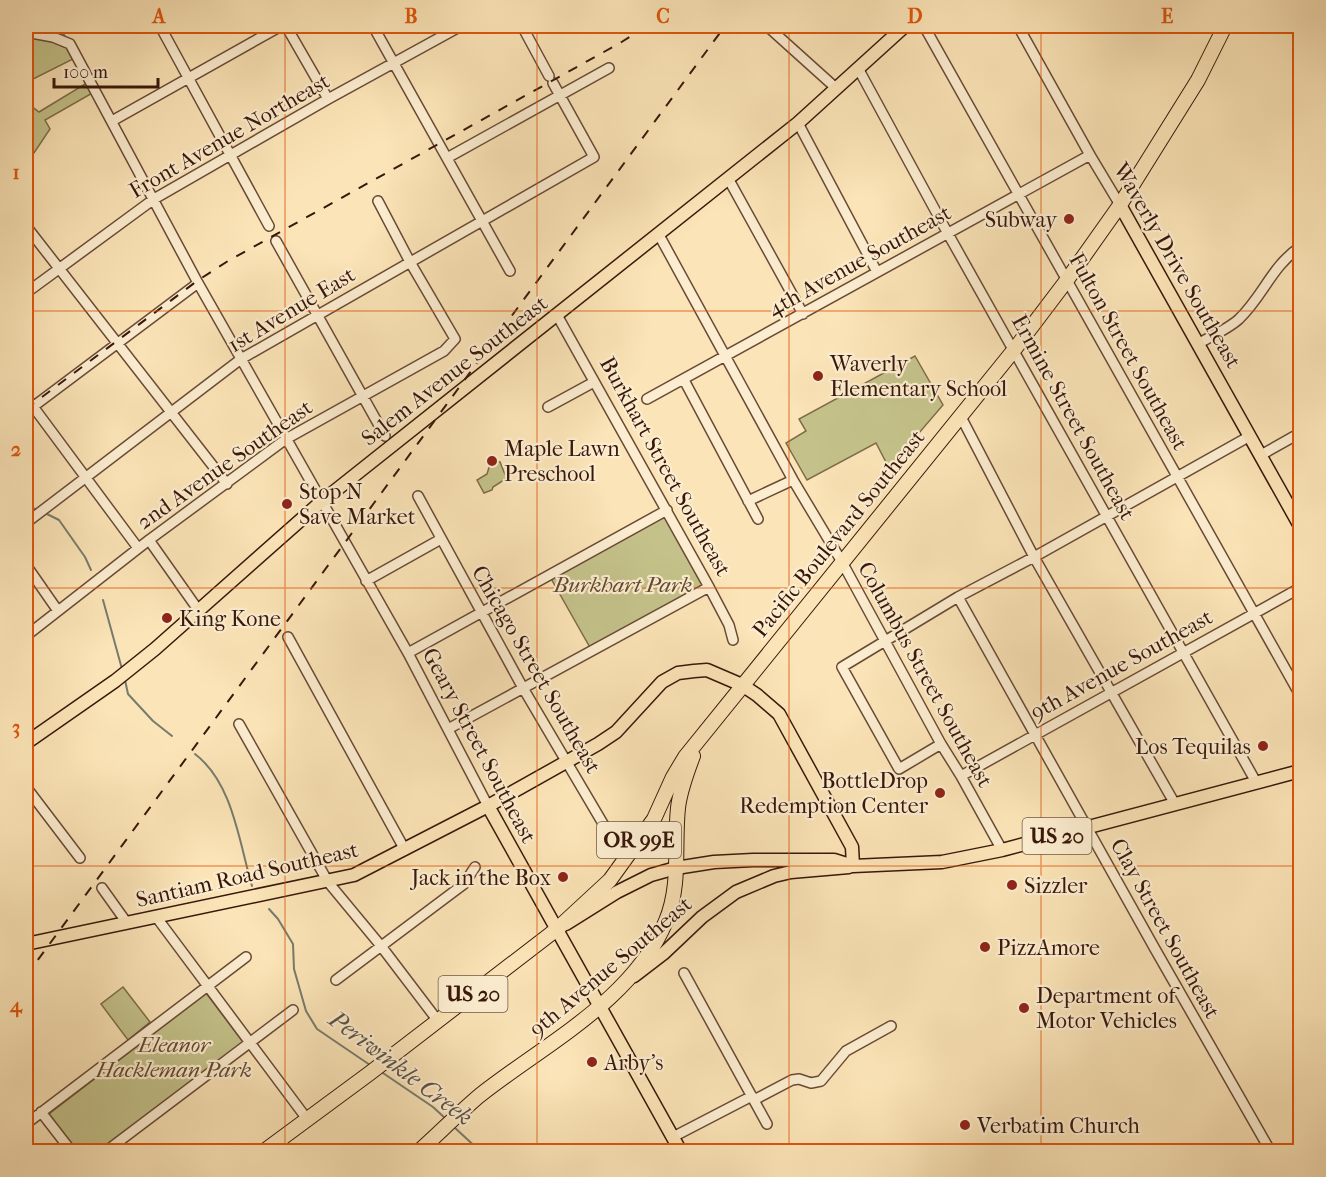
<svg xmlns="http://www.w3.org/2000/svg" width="1326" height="1177" viewBox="0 0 1326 1177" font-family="'IM FELL French Canon',serif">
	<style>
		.green { fill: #c4c28a; stroke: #7e6c4a; stroke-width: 1.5 }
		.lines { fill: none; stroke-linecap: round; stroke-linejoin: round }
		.stream { stroke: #767b6e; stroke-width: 2 }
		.minor-casing { stroke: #694a36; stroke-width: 12 }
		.major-casing { stroke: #38170b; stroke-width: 15 }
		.highway-casing { stroke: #38170b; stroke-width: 16 }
		.minor { stroke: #fcedd0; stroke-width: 9 }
		.major { stroke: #fbe4b7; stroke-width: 12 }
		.highway { stroke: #fbe4b7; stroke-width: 14 }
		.rail { stroke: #38170b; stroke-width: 2; stroke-dasharray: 10 10; stroke-linecap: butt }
		.grid { fill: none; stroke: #df560c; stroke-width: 1.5; stroke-opacity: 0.55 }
		.poi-dot { fill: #8f2418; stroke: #fcedd0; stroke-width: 2 }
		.labels { text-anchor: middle; stroke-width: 4.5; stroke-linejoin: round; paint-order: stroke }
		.shield { fill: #fcedd0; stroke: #735746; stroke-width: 1.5 }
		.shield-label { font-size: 21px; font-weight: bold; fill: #38170b }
		.street-label { font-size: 22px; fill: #38170b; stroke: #fcedd0 }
		.poi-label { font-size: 22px; fill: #38170b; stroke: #fcedd0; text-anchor: start }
		.park-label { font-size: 22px; font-style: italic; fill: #624a31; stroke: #fcedd0 }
		.water-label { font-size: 24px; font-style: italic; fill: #5c5145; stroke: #fcedd0 }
		.neatline { fill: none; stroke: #df560c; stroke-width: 2 }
		.grid-label { font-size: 20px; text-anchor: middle; font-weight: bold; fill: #df560c }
	</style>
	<rect width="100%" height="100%" fill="#fbe4b7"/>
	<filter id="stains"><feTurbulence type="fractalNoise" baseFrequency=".00333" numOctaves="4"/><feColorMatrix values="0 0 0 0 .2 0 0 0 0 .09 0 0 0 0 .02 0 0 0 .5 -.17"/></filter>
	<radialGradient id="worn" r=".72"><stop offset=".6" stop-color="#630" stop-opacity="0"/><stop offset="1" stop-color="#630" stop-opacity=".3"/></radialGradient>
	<!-- green -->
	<path class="green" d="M26 26H59L77 57 29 81 26 95Z
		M90 81 96 91 45 120 50 129 34 153 26 156V102L39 112Z
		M915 356 943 405 889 468 876 443 807 480 786 443 806 431 799 419Z
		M495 461 500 462 506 477 504 480 493 487 492 490 484 493 477 480 487 474 490 464Z
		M667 510 709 587 592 651 549 575Z
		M123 987 150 1022 128 1040 101 1004Z
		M206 993 243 1042 100 1151H77L49 1114Z"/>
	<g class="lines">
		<!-- stream -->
		<path class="stream" d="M26 505 37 510
			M45 513 59 520 85 557 91 570
			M103 600 122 669
			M125 680 128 694 153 721 172 736
			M195 754C233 783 239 842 252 886
			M269 909 278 919 293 944 294 969 306 1011 317 1029 370 1065
			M380 1071 433 1107 446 1119
			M454 1127 481 1152"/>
		<!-- minor casing -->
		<g class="minor-casing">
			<path id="minor" d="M160 26 269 226
				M286 26 328 99
				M373 26 510 271
				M522 26 549 76
				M767 26 837 89
				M924 26 1300 695
				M1018 26 1090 155 1120 205
				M26 32 53 37 70 44 198 283 408 653 488 806
				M859 70 947 232 1256 782
				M112 121 281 26
				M798 123 877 272
				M447 158 609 68
				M729 180 803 314
				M26 226 227 484
				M659 235 793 480 842 562 941 744 961 776 1002 850
				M276 241 385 436
				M26 293 154 199 328 99 461 26
				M557 315 709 587 729 625 733 640
				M1199 343C1212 336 1228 329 1239 319 1264 295 1271 267 1300 247
				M684 380 758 519
				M26 397 138 548
				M647 399 1090 155
				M548 407 594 382
				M26 412 198 283
				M960 415 1034 557 1175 804
				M1261 455 1300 433
				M418 496 523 688 615 844 631 853
				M748 501 793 480
				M26 523 241 359 594 157 553 83
				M149 540 199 611
				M26 565 58 611
				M366 581 441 539
				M958 597 1155 949 1271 1152
				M26 636 149 540 286 439 444 351 455 339 410 262 378 201
				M288 637 405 850
				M408 653 667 510
				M239 724 328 882 381 946 438 1021
				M448 729 709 587
				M941 744 899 769 842 667 958 597 1034 557 1250 436
				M961 776 1300 588
				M26 787 80 858
				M102 888 127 923
				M157 918 307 1119
				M684 973 767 1124
				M336 980 464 884 475 867
				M754 1100 792 1080 799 1079 811 1083 821 1081 846 1051 891 1026
				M41 1112 72 1152
				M26 1124 246 957
				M673 1137 752 1096
				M105 1152 293 1010"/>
		</g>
		<!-- major casing -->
		<g class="major-casing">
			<path id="major" d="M1120 205 1300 526
				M26 743 115 681 155 649 321 502 798 123 905 26
				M488 806 681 1152
				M566 924 617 892 651 875 676 868 714 862 753 860H834L853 866 942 862 1002 850 1300 771
				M26 944 354 875 488 806 598 744 616 732 662 682 678 673 694 671 707 670 742 685 757 695 779 714 852 847 853 866
				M634 976 664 953 702 917 736 892 774 876 791 872 849 867"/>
		</g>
		<!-- highway casing -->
		<g class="highway-casing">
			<path id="highway" d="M263 1152 370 1073 557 929 610 880 654 819 673 777 685 757 1014 350 1067 280 1120 205 1198 80 1225 26
				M418 1152C439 1133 458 1114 479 1096 543 1045 634 1000 666 921 681 885 674 846 678 808 680 790 687 772 693 756"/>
		</g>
		<!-- minor -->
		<use href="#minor" class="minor"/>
		<!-- major -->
		<use href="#major" class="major"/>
		<!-- highway -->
		<use href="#highway" class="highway"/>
		<!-- rail -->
		<path class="rail" d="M26 409 197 281 228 261 620 43 647 26
			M26 976 725 26"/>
	</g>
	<!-- grid -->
	<path class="grid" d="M285 26V1152M537 26V1152M789 26V1152M1041 26V1152M26 311H1300M26 588H1300M26 866H1300"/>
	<!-- markers -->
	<g class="poi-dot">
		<circle cx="1069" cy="219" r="6"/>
		<circle cx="818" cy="376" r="6"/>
		<circle cx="492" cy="461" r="6"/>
		<circle cx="287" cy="504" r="6"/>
		<circle cx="167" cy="618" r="6"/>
		<circle cx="1263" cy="746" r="6"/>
		<circle cx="940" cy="793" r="6"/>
		<circle cx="563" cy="877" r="6"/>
		<circle cx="1012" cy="885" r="6"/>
		<circle cx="985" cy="947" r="6"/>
		<circle cx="1024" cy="1008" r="6"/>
		<circle cx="592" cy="1062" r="6"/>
		<circle cx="965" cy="1125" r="6"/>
	</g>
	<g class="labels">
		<!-- shield labels -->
		<g class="shield">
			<rect x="1022.5" y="818" width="69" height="36" rx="4.5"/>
			<rect x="597" y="822" width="84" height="36" rx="4.5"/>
			<rect x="438.5" y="976" width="69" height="36" rx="4.5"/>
		</g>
		<g class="shield-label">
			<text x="1057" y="843">US 20</text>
			<text x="639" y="847">OR 99E</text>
			<text x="473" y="1001">US 20</text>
		</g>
		<!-- street labels -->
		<g class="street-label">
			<text transform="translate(229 135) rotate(-30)" y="8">Front Avenue Northeast</text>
			<text transform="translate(859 260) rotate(-29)" y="8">4th Avenue Southeast</text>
			<text transform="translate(1178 265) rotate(60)" y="8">Waverly Drive Southeast</text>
			<text transform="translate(291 309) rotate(-31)" y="8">1st Avenue East</text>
			<text transform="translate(1129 351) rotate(61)" y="8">Fulton Street Southeast</text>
			<text transform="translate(454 370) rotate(-38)" y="8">Salem Avenue Southeast</text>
			<text transform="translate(1074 417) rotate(61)" y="8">Ermine Street Southeast</text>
			<text transform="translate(224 464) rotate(-35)" y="8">2nd Avenue Southeast</text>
			<text transform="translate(666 466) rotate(61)" y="8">Burkhart Street Southeast</text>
			<text transform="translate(838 533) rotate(-51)" y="8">Pacific Boulevard Southeast</text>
			<text transform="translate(1121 664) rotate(-29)" y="8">9th Avenue Southeast</text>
			<text transform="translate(537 669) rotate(60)" y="8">Chicago Street Southeast</text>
			<text transform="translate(926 674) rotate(61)" y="8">Columbus Street Southeast</text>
			<text transform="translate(480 745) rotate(62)" y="8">Geary Street Southeast</text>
			<text transform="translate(247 874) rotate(-13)" y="8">Santiam Road Southeast</text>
			<text transform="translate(1166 928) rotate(61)" y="8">Clay Street Southeast</text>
			<text transform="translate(610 966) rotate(-40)" y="8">9th Avenue Southeast</text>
		</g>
		<!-- poi labels -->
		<g class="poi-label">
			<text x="1057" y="227" text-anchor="end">Subway</text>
			<text x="830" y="371">Waverly<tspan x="830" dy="25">Elementary School</tspan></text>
			<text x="504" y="456">Maple Lawn<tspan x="504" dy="25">Preschool</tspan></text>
			<text x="299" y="499">Stop N<tspan x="299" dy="25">Save Market</tspan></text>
			<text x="179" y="626">King Kone</text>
			<text x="1251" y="754" text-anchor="end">Los Tequilas</text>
			<text x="928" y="788" text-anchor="end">BottleDrop<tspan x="928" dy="25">Redemption Center</tspan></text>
			<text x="551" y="885" text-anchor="end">Jack in the Box</text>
			<text x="1024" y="893">Sizzler</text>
			<text x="997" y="955">PizzAmore</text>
			<text x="1036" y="1003">Department of<tspan x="1036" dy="25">Motor Vehicles</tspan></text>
			<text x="604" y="1070">Arby's</text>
			<text x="977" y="1133">Verbatim Church</text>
		</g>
		<!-- park labels -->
		<g class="park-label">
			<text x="623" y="592">Burkhart Park</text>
			<text x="174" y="1052">Eleanor<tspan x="174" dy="25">Hackleman Park</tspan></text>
		</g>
		<!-- water labels -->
		<g class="water-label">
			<text transform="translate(401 1068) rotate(37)" y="8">Periwinkle Creek</text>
		</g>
	</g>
	<!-- margin -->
	<rect width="1326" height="1177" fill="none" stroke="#fbe4b7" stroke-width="66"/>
	<!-- scale -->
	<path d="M54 78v9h104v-9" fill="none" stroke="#38170b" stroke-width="3"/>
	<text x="63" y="78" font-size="18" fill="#38170b" stroke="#fcedd0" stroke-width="4.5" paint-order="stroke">100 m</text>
	<rect x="33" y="33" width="1260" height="1111" class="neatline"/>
	<g class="grid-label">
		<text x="159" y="23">A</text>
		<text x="411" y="23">B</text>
		<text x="663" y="23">C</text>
		<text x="915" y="23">D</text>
		<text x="1167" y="23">E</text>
		<text x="16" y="179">1</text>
		<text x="16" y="456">2</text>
		<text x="16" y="734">3</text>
		<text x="16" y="1012">4</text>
	</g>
	<rect width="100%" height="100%" filter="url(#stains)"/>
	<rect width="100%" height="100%" fill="url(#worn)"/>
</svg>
